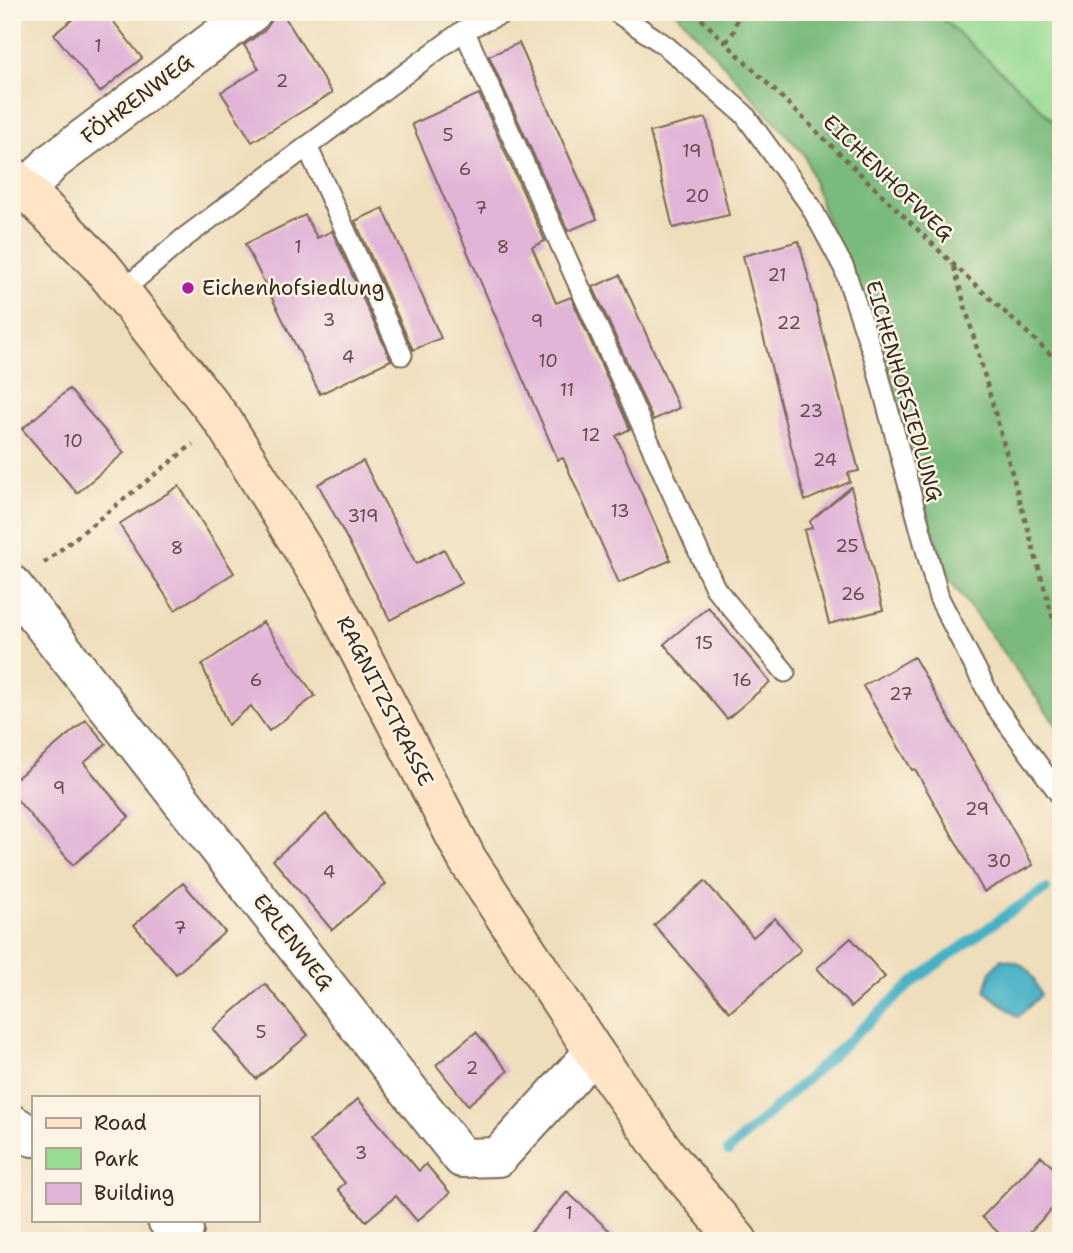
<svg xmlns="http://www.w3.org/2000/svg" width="1073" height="1253" viewBox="0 0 1073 1253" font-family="'Shantell Sans',sans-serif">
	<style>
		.green { fill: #98db93; stroke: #6a8258; stroke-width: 2 }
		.forest { fill: #7abb7d; stroke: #5a724e; stroke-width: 2 }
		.water { fill: #47b1c5; stroke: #416e72; stroke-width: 2 }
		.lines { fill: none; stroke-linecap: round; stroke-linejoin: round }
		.stream { stroke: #47b1c5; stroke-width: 10 }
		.building { fill: #e1b4d8 }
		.service-casing { stroke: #7a6955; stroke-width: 23 }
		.minor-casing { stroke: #7a6955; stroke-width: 42 }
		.secondary-casing { stroke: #7a6955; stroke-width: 42 }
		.path { stroke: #7a6955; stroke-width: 4.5; stroke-dasharray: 5 5; stroke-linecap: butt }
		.service { stroke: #fff; stroke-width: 19 }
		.minor { stroke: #fff; stroke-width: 38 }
		.secondary { stroke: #ffe4c6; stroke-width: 38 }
		.poi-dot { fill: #b5179e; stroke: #fcf5e5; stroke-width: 2.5 }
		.labels { text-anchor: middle; stroke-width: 5; stroke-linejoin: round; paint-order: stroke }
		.number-label { font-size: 18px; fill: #644c4c }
		.street-label { font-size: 21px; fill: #3b2a1e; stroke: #fcf5e5 }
		.poi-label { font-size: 21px; fill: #3b2a1e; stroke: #fcf5e5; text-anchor: start }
	</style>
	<rect width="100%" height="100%" fill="#fcf5e5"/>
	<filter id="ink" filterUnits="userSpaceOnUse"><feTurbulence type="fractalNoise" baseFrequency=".0143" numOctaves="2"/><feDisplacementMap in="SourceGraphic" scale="14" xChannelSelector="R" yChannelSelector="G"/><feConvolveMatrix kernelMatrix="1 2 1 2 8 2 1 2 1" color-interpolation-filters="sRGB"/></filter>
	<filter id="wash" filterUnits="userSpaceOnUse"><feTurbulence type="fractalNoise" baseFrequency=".00686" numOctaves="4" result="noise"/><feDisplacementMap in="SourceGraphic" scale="28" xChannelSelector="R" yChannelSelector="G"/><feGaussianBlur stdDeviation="1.57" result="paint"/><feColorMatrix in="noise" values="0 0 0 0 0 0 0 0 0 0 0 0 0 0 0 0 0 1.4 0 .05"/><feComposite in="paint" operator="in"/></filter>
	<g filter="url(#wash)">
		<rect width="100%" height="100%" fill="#efdebc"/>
		<!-- green -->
		<path class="green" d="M935 12H1061V130L1028 96Z"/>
		<!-- forest -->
		<path class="forest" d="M676 12H935L1028 96 1061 130V731L950 580 804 154Z"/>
		<!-- water -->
		<path class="water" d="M1001 959C1029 962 1031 973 1041 995L1018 1017 985 991 991 971Z"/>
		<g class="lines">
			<!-- stream -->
			<path class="stream" d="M728 1151 914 981 1010 912 1046 889"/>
		</g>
		<g id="blocks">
			<!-- building -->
			<path class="building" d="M82 12H106L142 58 100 92 54 34Z
				M283 14 332 93 252 142 221 92 259 69 244 45 265 30 272 20Z
				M519 43 597 219 568 231 489 56Z
				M479 94 545 241 532 247 556 303 571 297 630 429 616 436 671 560 619 583 563 458 558 460 412 124Z
				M706 118 729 215 673 228 650 132Z
				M383 208 441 338 413 350 355 221Z
				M305 215 317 238 332 231 391 360 320 394 245 244Z
				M799 241 859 471 848 473 850 482 805 501 743 256Z
				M620 275 679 408 653 420 593 287Z
				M69 389 124 453 77 493 22 429Z
				M363 461 416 564 444 549 462 583 390 620 318 484Z
				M179 486 234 573 175 610 119 524Z
				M851 487 883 610 829 624 804 530 812 528 810 521Z
				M708 607 770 682 727 719 664 644Z
				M263 622 315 696 269 731 251 706 228 725 202 665Z
				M914 657 1033 865 984 892 915 769 912 770 863 686Z
				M86 720 106 744 84 763 129 817 73 865 12 794V782Z
				M326 814 386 884 332 930 273 860Z
				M705 881 753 937 775 918 801 950 730 1012 654 925Z
				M183 883 225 932 176 974 134 925Z
				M851 938 885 977 851 1007 817 968Z
				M265 984 308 1035 256 1079 213 1029Z
				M476 1032 508 1071 468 1105 436 1065Z
				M358 1099 419 1171 426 1164 450 1193 417 1221 396 1196 366 1221 338 1189 345 1183 310 1141Z
				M1041 1156 1061 1175V1200L1021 1241H1007L982 1217Z
				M567 1192 621 1241H523Z"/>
		</g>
	</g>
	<g filter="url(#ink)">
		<use href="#blocks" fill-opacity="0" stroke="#7a6955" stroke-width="2"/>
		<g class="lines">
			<!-- service casing -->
			<g class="service-casing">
				<path id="service" d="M616 12 666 46 744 114 810 205 844 268 874 357 939 598 995 706 1061 796
					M464 30 715 588 785 672
					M307 146 402 355
					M121 292 184 238 464 30 506 12"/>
			</g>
			<!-- minor casing -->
			<g class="minor-casing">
				<path id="minor" d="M27 190 52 162 252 12
					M12 585 462 1158 498 1157 594 1052
					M12 1124 33 1137
					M167 1220 184 1230 178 1241"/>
			</g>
			<!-- secondary casing -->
			<g class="secondary-casing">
				<path id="secondary" d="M12 176 102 267 223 421 325 585 467 859 594 1052 668 1157 738 1241"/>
			</g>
			<!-- path -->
			<path class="path" d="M694 12 953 264 1061 364
				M726 42 733 33 737 19 733 12
				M954 267 1061 647
				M44 563 193 444"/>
			<!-- service -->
			<use href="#service" class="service"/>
			<!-- minor -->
			<use href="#minor" class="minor"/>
			<!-- secondary -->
			<use href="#secondary" class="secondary"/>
		</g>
	</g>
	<!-- markers -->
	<circle class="poi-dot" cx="188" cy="288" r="7"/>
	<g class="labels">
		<!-- number labels -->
		<g class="number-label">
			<text x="98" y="52">1</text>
			<text x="282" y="87">2</text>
			<text x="448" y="141">5</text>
			<text x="692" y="157">19</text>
			<text x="465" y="175">6</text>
			<text x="697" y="202">20</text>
			<text x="481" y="214">7</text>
			<text x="298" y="253">1</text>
			<text x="503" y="253">8</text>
			<text x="777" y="281">21</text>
			<text x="329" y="326">3</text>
			<text x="537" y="327">9</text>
			<text x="789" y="329">22</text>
			<text x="348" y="363">4</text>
			<text x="548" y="367">10</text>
			<text x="567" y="396">11</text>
			<text x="811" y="417">23</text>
			<text x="591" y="441">12</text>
			<text x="73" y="447">10</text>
			<text x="825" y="466">24</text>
			<text x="620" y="517">13</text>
			<text x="363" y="522">319</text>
			<text x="847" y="552">25</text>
			<text x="177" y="554">8</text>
			<text x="853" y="600">26</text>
			<text x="704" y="649">15</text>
			<text x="256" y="686">6</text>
			<text x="742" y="686">16</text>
			<text x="901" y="700">27</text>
			<text x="59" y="794">9</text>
			<text x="977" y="815">29</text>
			<text x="999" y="867">30</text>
			<text x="329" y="878">4</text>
			<text x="180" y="934">7</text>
			<text x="261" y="1038">5</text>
			<text x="472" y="1074">2</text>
			<text x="361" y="1159">3</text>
			<text x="569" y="1219">1</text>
		</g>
		<!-- street labels -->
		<g class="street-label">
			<text transform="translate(137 99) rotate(-37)" y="7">FÖHRENWEG</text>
			<text transform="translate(888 178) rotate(44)" y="7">EICHENHOFWEG</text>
			<text transform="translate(904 391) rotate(74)" y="7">EICHENHOFSIEDLUNG</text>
			<text transform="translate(385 701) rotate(63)" y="7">RAGNITZSTRASSE</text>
			<text transform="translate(293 942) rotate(52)" y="7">ERLENWEG</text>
		</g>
		<!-- poi labels -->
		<g class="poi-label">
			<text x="202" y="295">Eichenhofsiedlung</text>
		</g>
	</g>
	<!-- margin -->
	<rect width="1073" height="1253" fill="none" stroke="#fcf5e5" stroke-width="42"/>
	<!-- legend -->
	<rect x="32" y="1096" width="228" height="126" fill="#fcf5e5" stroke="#afa495" stroke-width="2"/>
	<rect x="46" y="1118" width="35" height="10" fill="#ffe4c6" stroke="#afa495" stroke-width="2"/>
	<text x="94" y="1130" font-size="21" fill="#3b2a1e">Road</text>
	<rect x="46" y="1148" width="35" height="21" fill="#98db93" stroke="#afa495" stroke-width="2"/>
	<text x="94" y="1166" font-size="21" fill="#3b2a1e">Park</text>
	<rect x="46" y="1183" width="35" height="21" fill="#e1b4d8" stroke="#afa495" stroke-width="2"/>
	<text x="94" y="1200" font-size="21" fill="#3b2a1e">Building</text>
</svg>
